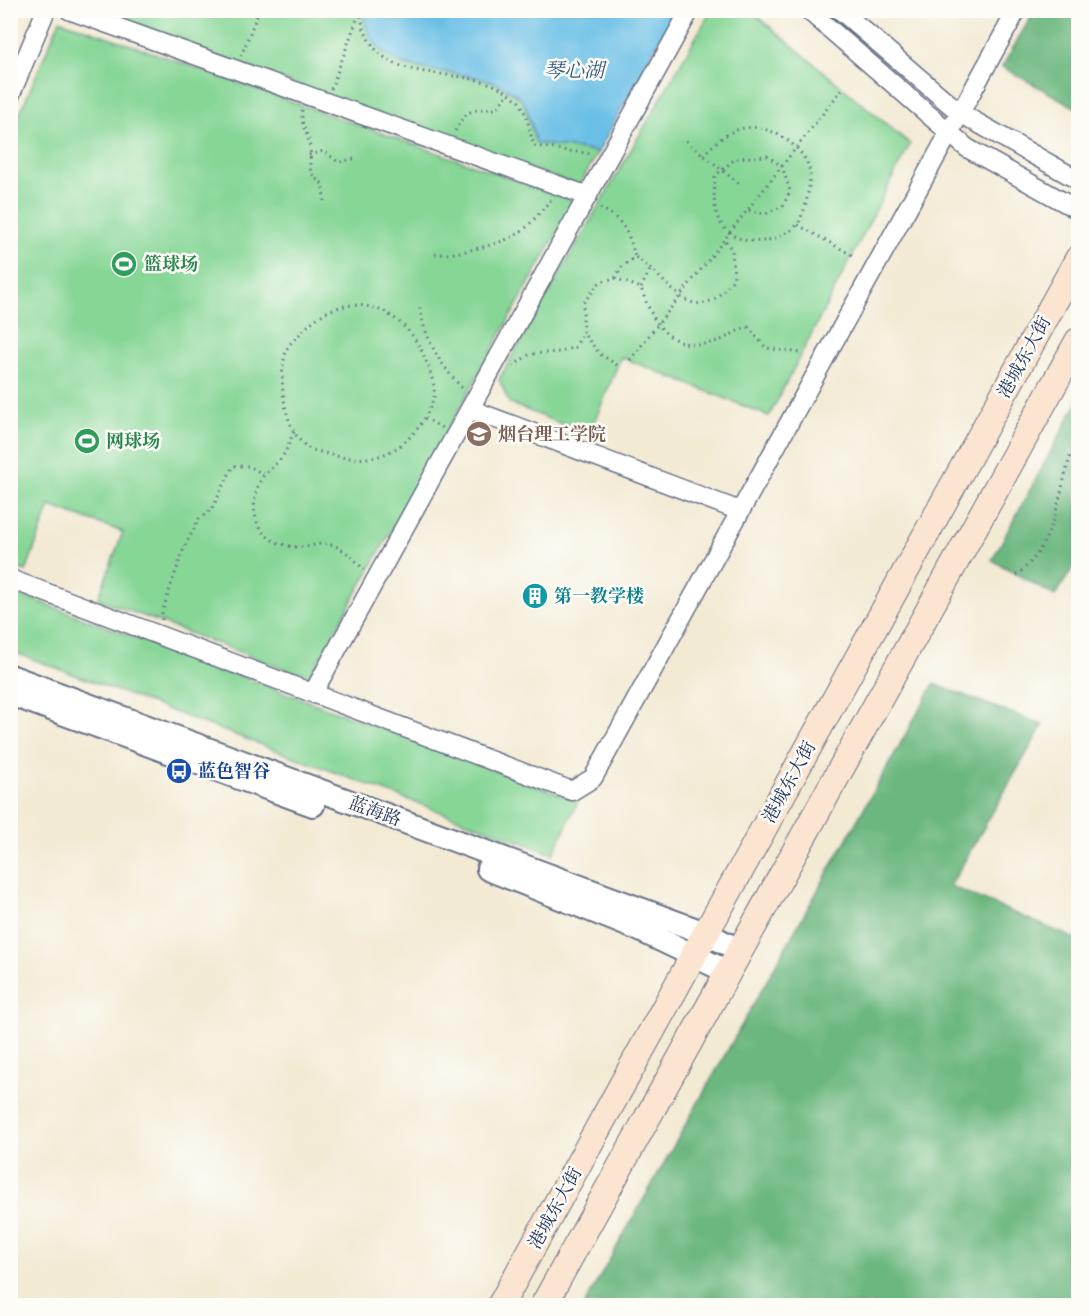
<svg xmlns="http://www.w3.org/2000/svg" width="1089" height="1316" viewBox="0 0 1089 1316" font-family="Vollkorn,'Noto Serif SC',serif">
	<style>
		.green { fill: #86d696; stroke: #50827a; stroke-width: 1.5 }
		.forest { fill: #6cb77f; stroke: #44736e; stroke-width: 1.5 }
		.water { fill: #6abfe6; stroke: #4277a2; stroke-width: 1.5 }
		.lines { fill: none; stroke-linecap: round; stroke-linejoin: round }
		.minor-casing { stroke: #677087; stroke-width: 21 }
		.tertiary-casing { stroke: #677087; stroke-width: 26 }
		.secondary-casing { stroke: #677087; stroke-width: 28 }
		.path { stroke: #677087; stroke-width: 3; stroke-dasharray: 1.5 4.5; stroke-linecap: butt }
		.minor { stroke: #fff; stroke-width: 18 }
		.tertiary { stroke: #fff; stroke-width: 22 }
		.secondary { stroke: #fce5d0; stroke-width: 26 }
		.labels { text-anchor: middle; stroke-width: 5; stroke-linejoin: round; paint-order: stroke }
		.leisure-label { font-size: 18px; font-weight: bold; fill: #27864d; stroke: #fdfcf7; text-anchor: start }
		.street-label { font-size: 18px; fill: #1b2f5e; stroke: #fdfcf7 }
		.education-label { font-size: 18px; font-weight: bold; fill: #785e54; stroke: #fdfcf7; text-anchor: start }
		.culture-label { font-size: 18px; font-weight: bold; fill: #0d838f; stroke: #fdfcf7; text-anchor: start }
		.transit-label { font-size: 18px; font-weight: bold; fill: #164399; stroke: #fdfcf7; text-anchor: start }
		.water-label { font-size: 20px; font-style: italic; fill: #335a87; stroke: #fdfcf7 }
	</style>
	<rect width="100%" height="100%" fill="#fdfcf7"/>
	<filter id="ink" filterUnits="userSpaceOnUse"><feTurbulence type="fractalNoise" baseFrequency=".0167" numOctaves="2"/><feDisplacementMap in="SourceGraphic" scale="12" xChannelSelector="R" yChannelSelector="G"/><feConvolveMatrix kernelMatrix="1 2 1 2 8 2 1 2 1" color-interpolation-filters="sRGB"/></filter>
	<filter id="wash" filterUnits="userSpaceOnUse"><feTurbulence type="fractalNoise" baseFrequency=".008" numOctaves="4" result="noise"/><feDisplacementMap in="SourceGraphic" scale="24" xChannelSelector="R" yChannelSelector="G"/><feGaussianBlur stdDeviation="1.35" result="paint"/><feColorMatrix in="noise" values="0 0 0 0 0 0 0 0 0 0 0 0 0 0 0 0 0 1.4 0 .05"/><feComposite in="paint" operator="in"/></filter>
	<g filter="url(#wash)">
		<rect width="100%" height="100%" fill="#f3ead4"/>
		<!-- green -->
		<path class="green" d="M91 11H363L364 17 402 65 495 81 523 101 536 143 598 152 579 186Z
			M711 11H751L910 144 769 416 621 357 589 435 509 403 499 379Z
			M60 20 575 201 309 678 98 599 123 532 50 506 26 571 11 566V134Z
			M10 591 578 801 553 854 11 651Z"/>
		<!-- forest -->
		<path class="forest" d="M1035 10 1078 11V109L1002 67Z
			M1078 401V560L1055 596 992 560Z
			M934 684 1043 725 950 886 1078 940V1305H584Z"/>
		<!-- water -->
		<path class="water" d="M363 11V10L675 11 598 152 536 143C532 132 530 109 522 100 476 52 374 97 363 11Z"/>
	</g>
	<g filter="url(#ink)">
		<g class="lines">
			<!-- minor casing -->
			<g class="minor-casing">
				<path id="minor" d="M69 10 588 196
					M808 10 967 148 1078 210
					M840 10 960 113 1078 180
					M10 96 46 10
					M470 409 740 511
					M10 579 572 791 593 778 1017 10
					M313 693 690 10"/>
			</g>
			<!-- tertiary casing -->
			<g class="tertiary-casing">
				<path id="tertiary" d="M10 676 705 933 739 950
					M10 694 313 805
					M488 869 640 930 728 972"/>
			</g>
			<!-- secondary casing -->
			<g class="secondary-casing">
				<path id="secondary" d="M500 1306 1078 259
					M543 1306 1078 341"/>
			</g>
			<!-- path -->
			<path class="path" d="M360 10C371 102 474 53 519 102 527 111 530 134 534 146L592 154
				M241 56 259 10
				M331 89 359 14
				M302 110C301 129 308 132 310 147 312 164 304 172 323 184L324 201
				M455 131C465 110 474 108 496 109L508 94
				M686 141 742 186
				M309 155 324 151 338 162 354 159
				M703 155C715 143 727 131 744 128 770 123 808 148 810 174 810 185 807 200 804 210 801 216 800 223 796 226 776 244 740 249 722 225 712 211 714 192 715 176L736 158 767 156 782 166 790 191 783 206 765 214 747 210
				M600 208C624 220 629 233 635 257
				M798 225 852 255
				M435 254C453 256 507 243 521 232 532 223 541 210 551 200
				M615 278 641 288C654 327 672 354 718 341 728 338 736 330 748 327L766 348 802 353
				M641 288 651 268
				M420 308C425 340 440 364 462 388
				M630 360 843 88
				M617 365 600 354 583 333V303L600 282 615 278 622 267 635 257C671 278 692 337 734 278L732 250 725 240
				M513 366 530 354 560 352 575 347 583 333
				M425 418C401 455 371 466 328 454 322 452 312 451 307 447 283 430 277 374 287 349 290 343 297 337 302 332 344 283 406 306 426 361 430 371 436 387 434 397 432 404 428 411 425 418L442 428
				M294 432C290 440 287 450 282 457 273 469 261 473 257 489 247 525 267 548 304 547 312 546 320 543 327 544 343 546 354 559 364 570
				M1016 575C1056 546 1057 498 1071 454L1078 445
				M162 620V612L184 548 199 519 212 509 233 466H249L263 474"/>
			<!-- minor -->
			<use href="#minor" class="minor"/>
			<!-- tertiary -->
			<use href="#tertiary" class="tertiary"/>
			<!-- secondary -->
			<use href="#secondary" class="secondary"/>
		</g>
	</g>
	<!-- icons -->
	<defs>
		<g id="stadium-disc" transform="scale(1.35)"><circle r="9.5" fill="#2e9e5b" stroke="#fdfcf7"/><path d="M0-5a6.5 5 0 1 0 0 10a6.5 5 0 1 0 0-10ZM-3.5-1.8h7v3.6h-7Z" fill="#fff"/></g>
		<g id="university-disc" transform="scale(1.35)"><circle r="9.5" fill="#8d6e63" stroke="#fdfcf7"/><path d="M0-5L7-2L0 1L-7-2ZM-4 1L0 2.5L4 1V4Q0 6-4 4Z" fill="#fff"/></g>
		<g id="building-disc" transform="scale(1.35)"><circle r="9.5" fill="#0f9aa8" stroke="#fdfcf7"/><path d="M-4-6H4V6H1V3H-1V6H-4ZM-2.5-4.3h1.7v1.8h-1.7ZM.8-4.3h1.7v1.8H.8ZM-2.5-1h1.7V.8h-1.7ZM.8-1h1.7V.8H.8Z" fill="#fff"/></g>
		<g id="bus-disc" transform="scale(1.35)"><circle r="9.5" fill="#1a4fb4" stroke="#fdfcf7"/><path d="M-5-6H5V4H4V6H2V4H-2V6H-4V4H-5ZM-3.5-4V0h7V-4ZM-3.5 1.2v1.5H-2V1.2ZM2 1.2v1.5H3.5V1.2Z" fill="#fff"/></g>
	</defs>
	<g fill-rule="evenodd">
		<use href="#stadium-disc" x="124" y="264"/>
		<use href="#university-disc" x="479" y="434"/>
		<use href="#stadium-disc" x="87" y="441"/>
		<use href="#building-disc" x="535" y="596"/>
		<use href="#bus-disc" x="179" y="771"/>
	</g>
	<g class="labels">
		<!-- leisure labels -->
		<g class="leisure-label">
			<text x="144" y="270">篮球场</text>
			<text x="106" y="447">网球场</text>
		</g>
		<!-- street labels -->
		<g class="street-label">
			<text transform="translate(1024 357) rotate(-61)" y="6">港城东大街</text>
			<text transform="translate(789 782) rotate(-61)" y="6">港城东大街</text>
			<text transform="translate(375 811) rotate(20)" y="6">蓝海路</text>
			<text transform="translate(555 1208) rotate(-61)" y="6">港城东大街</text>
		</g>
		<!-- education labels -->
		<g class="education-label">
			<text x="498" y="440">烟台理工学院</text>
		</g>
		<!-- culture labels -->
		<g class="culture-label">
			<text x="554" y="602">第一教学楼</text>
		</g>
		<!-- transit labels -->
		<g class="transit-label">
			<text x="198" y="777">蓝色智谷</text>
		</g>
		<!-- water labels -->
		<g class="water-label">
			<text x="574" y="77">琴心湖</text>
		</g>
	</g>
	<!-- margin -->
	<rect width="1089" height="1316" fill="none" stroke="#fdfcf7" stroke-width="36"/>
</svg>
